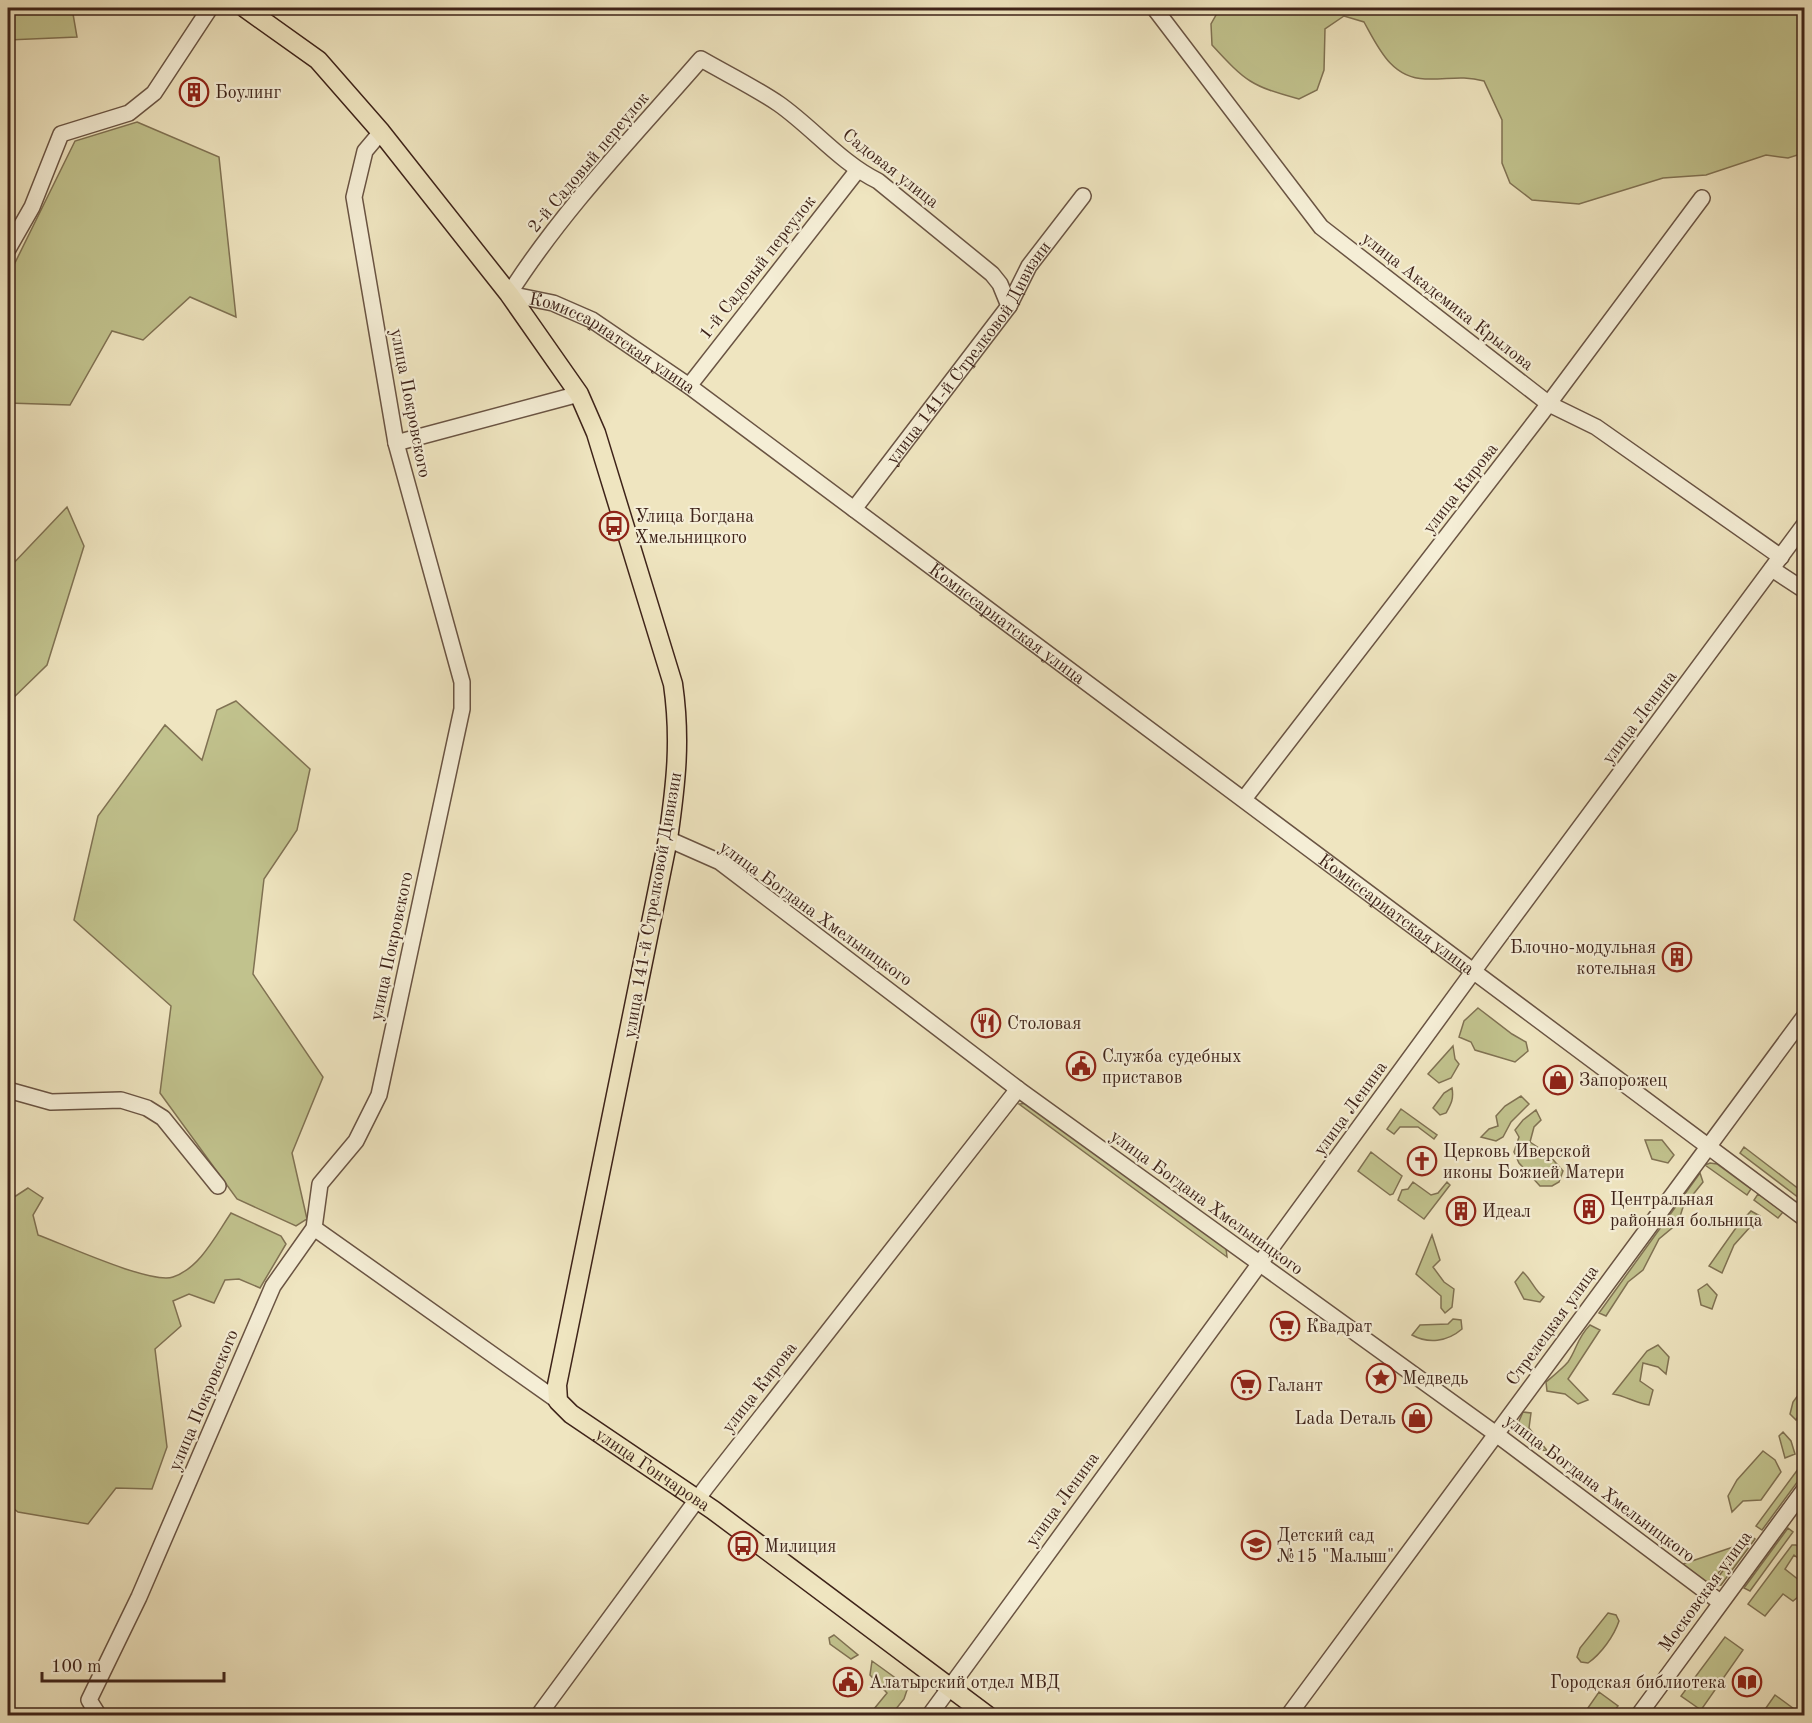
<svg xmlns="http://www.w3.org/2000/svg" width="1812" height="1723" viewBox="0 0 1812 1723" font-family="'Old Standard TT',serif">
	<style>
		.green { fill: #c1c28d; stroke: #807253; stroke-width: 1.5 }
		.lines { fill: none; stroke-linecap: round; stroke-linejoin: round }
		.minor-casing { stroke: #6a5443; stroke-width: 18 }
		.major-casing { stroke: #3e2319; stroke-width: 21 }
		.minor { stroke: #f5eed6; stroke-width: 15 }
		.major { stroke: #efe5c0; stroke-width: 18 }
		.labels { text-anchor: middle; stroke-width: 4.5; stroke-linejoin: round; paint-order: stroke }
		.poi-label { font-size: 18px; fill: #3e2319; stroke: #f5eed6; text-anchor: start }
		.street-label { font-size: 18px; fill: #3e2319; stroke: #f5eed6 }
	</style>
	<rect width="100%" height="100%" fill="#efe5c0"/>
	<filter id="stains"><feTurbulence type="fractalNoise" baseFrequency=".00333" numOctaves="4"/><feColorMatrix values="0 0 0 0 .2 0 0 0 0 .09 0 0 0 0 .02 0 0 0 .5 -.17"/></filter>
	<radialGradient id="worn" r=".72"><stop offset=".6" stop-color="#630" stop-opacity="0"/><stop offset="1" stop-color="#630" stop-opacity=".3"/></radialGradient>
	<!-- green -->
	<path class="green" d="M8 8H72L77 37 8 40Z
		M1220 8H1804V153L1788 158 1766 155 1706 175 1663 178 1579 204 1532 200 1510 183 1502 163V120L1484 81C1461 75 1447 80 1425 79 1391 78 1378 47 1364 22L1344 16 1325 29 1324 70 1317 90 1299 99C1251 86 1246 82 1212 45L1211 24Z
		M137 122 219 157 236 317 190 297 143 340 112 331 70 405 8 403V277L75 141Z
		M67 507 84 546 47 665 8 703V569Z
		M236 701 310 769 297 830 264 879 253 974 323 1077 292 1153 307 1219 296 1226 237 1199 160 1093 171 1006 74 920 98 816 165 725 202 760 217 710Z
		M1478 1008 1512 1034 1526 1042 1528 1051 1515 1062 1475 1050 1471 1042 1459 1037 1464 1021Z
		M1453 1046 1455 1059 1459 1064 1451 1078 1439 1083 1428 1074Z
		M1452 1088C1454 1099 1451 1104 1446 1113L1440 1115 1433 1108 1444 1093Z
		M1521 1096 1529 1104 1511 1122 1503 1137 1496 1141 1481 1137 1489 1129 1498 1126 1496 1116 1505 1106Z
		M1029 1103 1226 1248 1227 1257 1019 1104Z
		M1401 1109 1437 1135 1434 1139 1418 1127H1400L1394 1134 1387 1129Z
		M1536 1110 1541 1120 1534 1127 1530 1142 1548 1154 1563 1171 1559 1182 1552 1186H1540L1519 1163 1514 1152 1519 1137 1515 1130 1523 1120Z
		M1645 1140H1662L1674 1155 1668 1163 1652 1159Z
		M1744 1147 1804 1193 1799 1198 1740 1153Z
		M1371 1152 1402 1176 1393 1194 1390 1195 1358 1171Z
		M1710 1163 1717 1164 1751 1189 1747 1195 1705 1165Z
		M1700 1173 1703 1182 1683 1207 1678 1223 1659 1239 1643 1270 1628 1282 1606 1316 1599 1313Z
		M1413 1182 1431 1195 1438 1193 1447 1182 1450 1185 1424 1219 1398 1200 1402 1190 1408 1189Z
		M28 1188 43 1198 33 1215 38 1235C63 1244 152 1285 173 1277 200 1268 216 1235 231 1213L281 1236 286 1244 260 1288 239 1279 225 1280 214 1303 189 1294 173 1301 181 1326 155 1349 167 1447 152 1489 116 1488 88 1524 18 1512 8 1504V1201Z
		M1758 1194 1783 1212 1778 1218 1754 1200Z
		M1751 1211 1760 1216 1734 1245 1722 1273 1709 1266 1738 1225Z
		M1432 1235 1440 1260 1433 1267 1444 1282 1454 1289 1452 1307 1445 1313 1441 1308V1296L1416 1274Z
		M1523 1272C1532 1280 1535 1292 1544 1297L1540 1302 1524 1299 1515 1282Z
		M1707 1284 1717 1295 1712 1309 1701 1305 1698 1290Z
		M1453 1319 1461 1320 1462 1329C1447 1342 1428 1344 1412 1335L1420 1325 1448 1324Z
		M1590 1325 1600 1330 1568 1379 1588 1400 1578 1404 1565 1394 1547 1391 1546 1382C1553 1376 1562 1369 1568 1362 1577 1349 1577 1338 1590 1325Z
		M1658 1345 1669 1357 1666 1374 1658 1367 1643 1363 1640 1381 1653 1390 1649 1405C1635 1403 1626 1396 1613 1394L1647 1351Z
		M1804 1387V1407L1796 1420 1790 1414 1793 1402Z
		M1523 1412 1531 1413 1529 1428 1549 1453 1531 1444 1516 1428Z
		M1783 1432 1791 1441 1795 1454 1785 1458 1779 1436Z
		M1763 1451 1775 1460 1781 1472 1761 1500 1743 1501 1732 1512 1728 1496 1737 1480Z
		M1804 1461V1473L1762 1530 1756 1526Z
		M1788 1528 1793 1532 1750 1591 1744 1588Z
		M1749 1535 1755 1539 1721 1585 1711 1587Z
		M1739 1545 1708 1587 1680 1565Z
		M1792 1545H1796L1804 1551V1563L1794 1555 1785 1569 1804 1584V1592L1793 1601 1783 1594 1765 1616 1748 1604Z
		M1608 1613 1616 1615 1619 1621C1614 1636 1601 1654 1588 1663L1581 1662 1577 1657 1580 1648Z
		M834 1635 858 1655 851 1659 830 1644 829 1638Z
		M1725 1637 1743 1650 1701 1710 1681 1696Z
		M872 1661 908 1687 904 1699 891 1715H869L887 1693 870 1675Z
		M1599 1692 1618 1706 1611 1715H1583Z
		M1775 1695 1801 1714 1800 1715H1761Z"/>
	<g class="lines">
		<!-- minor casing -->
		<g class="minor-casing">
			<g id="minor">
				<path d="M1155 9 1321 227 1549 404 1596 427 1781 557"/>
				<path d="M8 249 32 207 61 134 129 113 154 93 210 8"/>
				<path id="s1" d="M1009 306 1000 284 992 274 878 181C841 163 813 128 779 104 754 87 727 74 701 59 635 135 563 209 509 294L553 303 592 320 689 386 1804 1218"/>
				<path d="M689 386 857 171"/>
				<path d="M396 443 579 394"/>
				<path id="s2" d="M854 509 1009 306 1029 266 1083 196"/>
				<path d="M1772 569 1804 590"/>
				<path d="M1244 799 1541 414 1702 198"/>
				<path d="M668 839 720 862 1018 1089 1496 1434 1720 1602"/>
				<path d="M8 1090 51 1102 121 1100 147 1108 163 1118 218 1186"/>
				<path d="M314 1228 558 1401"/>
				<path d="M99 1716 89 1700 139 1597 273 1286 314 1228 320 1184 356 1141 379 1095 462 709V682L396 443 354 197 365 151 381 132"/>
				<path d="M538 1716 707 1486 1018 1089"/>
				<path d="M929 1716 1475 969 1804 525"/>
				<path d="M1288 1716 1804 1017"/>
				<path d="M1638 1716 1804 1490"/>
			</g>
		</g>
		<!-- major casing -->
		<g class="major-casing">
			<g id="major">
				<path id="s3" d="M245 8 318 60 381 132 509 294 579 394 596 433 673 684C681 740 676 783 668 839L557 1385 558 1401 571 1414 713 1510 988 1716"/>
			</g>
		</g>
		<!-- minor -->
		<use href="#minor" class="minor"/>
		<!-- major -->
		<use href="#major" class="major"/>
	</g>
	<!-- icons -->
	<defs>
		<g id="building-ring" transform="scale(1.5)"><circle r="9.5" fill="#f5eed6" stroke="#8f2418" stroke-width="1.5"/><path d="M-4-6H4V6H1V3H-1V6H-4ZM-2.5-4.3h1.7v1.8h-1.7ZM.8-4.3h1.7v1.8H.8ZM-2.5-1h1.7V.8h-1.7ZM.8-1h1.7V.8H.8Z" fill="#8f2418"/></g>
		<g id="bus-ring" transform="scale(1.5)"><circle r="9.5" fill="#f5eed6" stroke="#8f2418" stroke-width="1.5"/><path d="M-5-6H5V4H4V6H2V4H-2V6H-4V4H-5ZM-3.5-4V0h7V-4ZM-3.5 1.2v1.5H-2V1.2ZM2 1.2v1.5H3.5V1.2Z" fill="#8f2418"/></g>
		<g id="restaurant-ring" transform="scale(1.5)"><circle r="9.5" fill="#f5eed6" stroke="#8f2418" stroke-width="1.5"/><path d="M-5-6h1v4h1v-4h1v4h1v-4h1v5L-1.5 .5V6h-2V.5L-5-1ZM5-6V6H3V1.5H1.5Q1.5-4 5-6Z" fill="#8f2418"/></g>
		<g id="civic-ring" transform="scale(1.5)"><circle r="9.5" fill="#f5eed6" stroke="#8f2418" stroke-width="1.5"/><path d="M-.6-6.5H3V-4.5H.6V-3L4-1V1h2V6H-6V1h2V-1L-.6-3ZM-1.2 2.5V6h2.4V2.5Z" fill="#8f2418"/></g>
		<g id="shop-ring" transform="scale(1.5)"><circle r="9.5" fill="#f5eed6" stroke="#8f2418" stroke-width="1.5"/><path d="M-5-2.5h2.3a2.7 3.5 0 0 1 5.4 0H5L5.5 6h-11ZM-1.5-2.5h3a1.5 2.3 0 0 0-3 0Z" fill="#8f2418"/></g>
		<g id="church-ring" transform="scale(1.5)"><circle r="9.5" fill="#f5eed6" stroke="#8f2418" stroke-width="1.5"/><path d="M-1.2-6h2.4v3.5h3.3v2.4h-3.3V6h-2.4V-.1h-3.3v-2.4h3.3Z" fill="#8f2418"/></g>
		<g id="supermarket-ring" transform="scale(1.5)"><circle r="9.5" fill="#f5eed6" stroke="#8f2418" stroke-width="1.5"/><path d="M-6-5.5h2.5l.6 2H6L4.5 2H-2.5L-4.4-4H-6ZM-1.5 3.2a1.3 1.3 0 1 0 .1 0ZM3 3.2a1.3 1.3 0 1 0 .1 0Z" fill="#8f2418"/></g>
		<g id="sight-ring" transform="scale(1.5)"><circle r="9.5" fill="#f5eed6" stroke="#8f2418" stroke-width="1.5"/><path d="M0-6L1.8-2.2L6-1.7L2.9 1.2L3.7 5.4L0 3.3L-3.7 5.4L-2.9 1.2L-6-1.7L-1.8-2.2Z" fill="#8f2418"/></g>
		<g id="school-ring" transform="scale(1.5)"><circle r="9.5" fill="#f5eed6" stroke="#8f2418" stroke-width="1.5"/><path d="M0-5L7-2L0 1L-7-2ZM-4 1L0 2.5L4 1V4Q0 6-4 4Z" fill="#8f2418"/></g>
		<g id="library-ring" transform="scale(1.5)"><circle r="9.5" fill="#f5eed6" stroke="#8f2418" stroke-width="1.5"/><path d="M-6-4Q-3-5.5-.7-3.5V5Q-3 3-6 4ZM6-4Q3-5.5 .7-3.5V5Q3 3 6 4Z" fill="#8f2418"/></g>
	</defs>
	<g fill-rule="evenodd">
		<use href="#building-ring" x="194" y="92"/>
		<use href="#bus-ring" x="614" y="526"/>
		<use href="#building-ring" x="1677" y="957"/>
		<use href="#restaurant-ring" x="986" y="1023"/>
		<use href="#civic-ring" x="1081" y="1066"/>
		<use href="#shop-ring" x="1558" y="1080"/>
		<use href="#church-ring" x="1422" y="1161"/>
		<use href="#building-ring" x="1589" y="1209"/>
		<use href="#building-ring" x="1461" y="1211"/>
		<use href="#supermarket-ring" x="1285" y="1326"/>
		<use href="#sight-ring" x="1381" y="1378"/>
		<use href="#supermarket-ring" x="1246" y="1385"/>
		<use href="#shop-ring" x="1417" y="1418"/>
		<use href="#school-ring" x="1256" y="1545"/>
		<use href="#bus-ring" x="743" y="1546"/>
		<use href="#civic-ring" x="848" y="1682"/>
		<use href="#library-ring" x="1747" y="1682"/>
	</g>
	<g class="labels">
		<!-- poi labels -->
		<g class="poi-label">
			<text x="215" y="98">Боулинг</text>
			<text x="635" y="522">Улица Богдана<tspan x="635" dy="21">Хмельницкого</tspan></text>
			<text x="1656" y="953" text-anchor="end">Блочно-модульная<tspan x="1656" dy="21">котельная</tspan></text>
			<text x="1007" y="1029">Столовая</text>
			<text x="1102" y="1062">Служба судебных<tspan x="1102" dy="21">приставов</tspan></text>
			<text x="1579" y="1086">Запорожец</text>
			<text x="1443" y="1157">Церковь Иверской<tspan x="1443" dy="21">иконы Божией Матери</tspan></text>
			<text x="1610" y="1205">Центральная<tspan x="1610" dy="21">районная больница</tspan></text>
			<text x="1482" y="1217">Идеал</text>
			<text x="1306" y="1332">Квадрат</text>
			<text x="1402" y="1384">Медведь</text>
			<text x="1267" y="1391">Галант</text>
			<text x="1396" y="1424" text-anchor="end">Lada Dеталь</text>
			<text x="1277" y="1541">Детский сад<tspan x="1277" dy="21">№15 "Малыш"</tspan></text>
			<text x="764" y="1552">Милиция</text>
			<text x="869" y="1688">Алатырский отдел МВД</text>
			<text x="1726" y="1688" text-anchor="end">Городская библиотека</text>
		</g>
		<!-- street labels -->
		<g class="street-label">
			<text transform="translate(588 162) rotate(-50)" y="6">2-й Садовый переулок</text>
			<text transform="translate(891 168) rotate(38)" y="6">Садовая улица</text>
			<text transform="translate(757 267) rotate(-52)" y="6">1-й Садовый переулок</text>
			<text transform="translate(1448 301) rotate(38)" y="6">улица Академика Крылова</text>
			<text dy="6" stroke="none"><textPath href="#s1" startOffset="819">Комиссариатская улица</textPath></text>
			<text dy="6" stroke="none"><textPath href="#s2" startOffset="194">улица 141-й Стрелковой Дивизии</textPath></text>
			<text transform="translate(411 403) rotate(79)" y="6">улица Покровского</text>
			<text transform="translate(1460 488) rotate(-52)" y="6">улица Кирова</text>
			<text dy="6" stroke="none"><textPath href="#s1" startOffset="1305">Комиссариатская улица</textPath></text>
			<text transform="translate(1639 717) rotate(-53)" y="6">улица Ленина</text>
			<text transform="translate(652 905) rotate(-80)" y="6">улица 141-й Стрелковой Дивизии</text>
			<text transform="translate(816 913) rotate(36)" y="6">улица Богдана Хмельницкого</text>
			<text dy="6" stroke="none"><textPath href="#s1" startOffset="1791">Комиссариатская улица</textPath></text>
			<text transform="translate(391 946) rotate(-78)" y="6">улица Покровского</text>
			<text transform="translate(1350 1108) rotate(-54)" y="6">улица Ленина</text>
			<text transform="translate(1207 1202) rotate(36)" y="6">улица Богдана Хмельницкого</text>
			<text transform="translate(1552 1325) rotate(-54)" y="6">Стрелецкая улица</text>
			<text transform="translate(759 1387) rotate(-52)" y="6">улица Кирова</text>
			<text transform="translate(203 1400) rotate(-67)" y="6">улица Покровского</text>
			<text dy="6" stroke="none"><textPath href="#s3" startOffset="1665">улица Гончарова</textPath></text>
			<text transform="translate(1600 1488) rotate(37)" y="6">улица Богдана Хмельницкого</text>
			<text transform="translate(1062 1499) rotate(-54)" y="6">улица Ленина</text>
			<text transform="translate(1705 1591) rotate(-54)" y="6">Московская улица</text>
		</g>
	</g>
	<!-- margin -->
	<rect width="1812" height="1723" fill="none" stroke="#efe5c0" stroke-width="30"/>
	<rect x="9" y="9" width="1794" height="1705" fill="none" stroke="#3e2319" stroke-width="3"/>
	<rect x="15" y="15" width="1782" height="1693" fill="none" stroke="#3e2319" stroke-width="1.5"/>
	<!-- scale -->
	<path d="M42 1672v9h182v-9" fill="none" stroke="#3e2319" stroke-width="3"/>
	<text x="51" y="1672" font-size="18" fill="#3e2319" stroke="#f5eed6" stroke-width="4.5" paint-order="stroke">100 m</text>
	<rect width="100%" height="100%" filter="url(#stains)"/>
	<rect width="100%" height="100%" fill="url(#worn)"/>
</svg>
